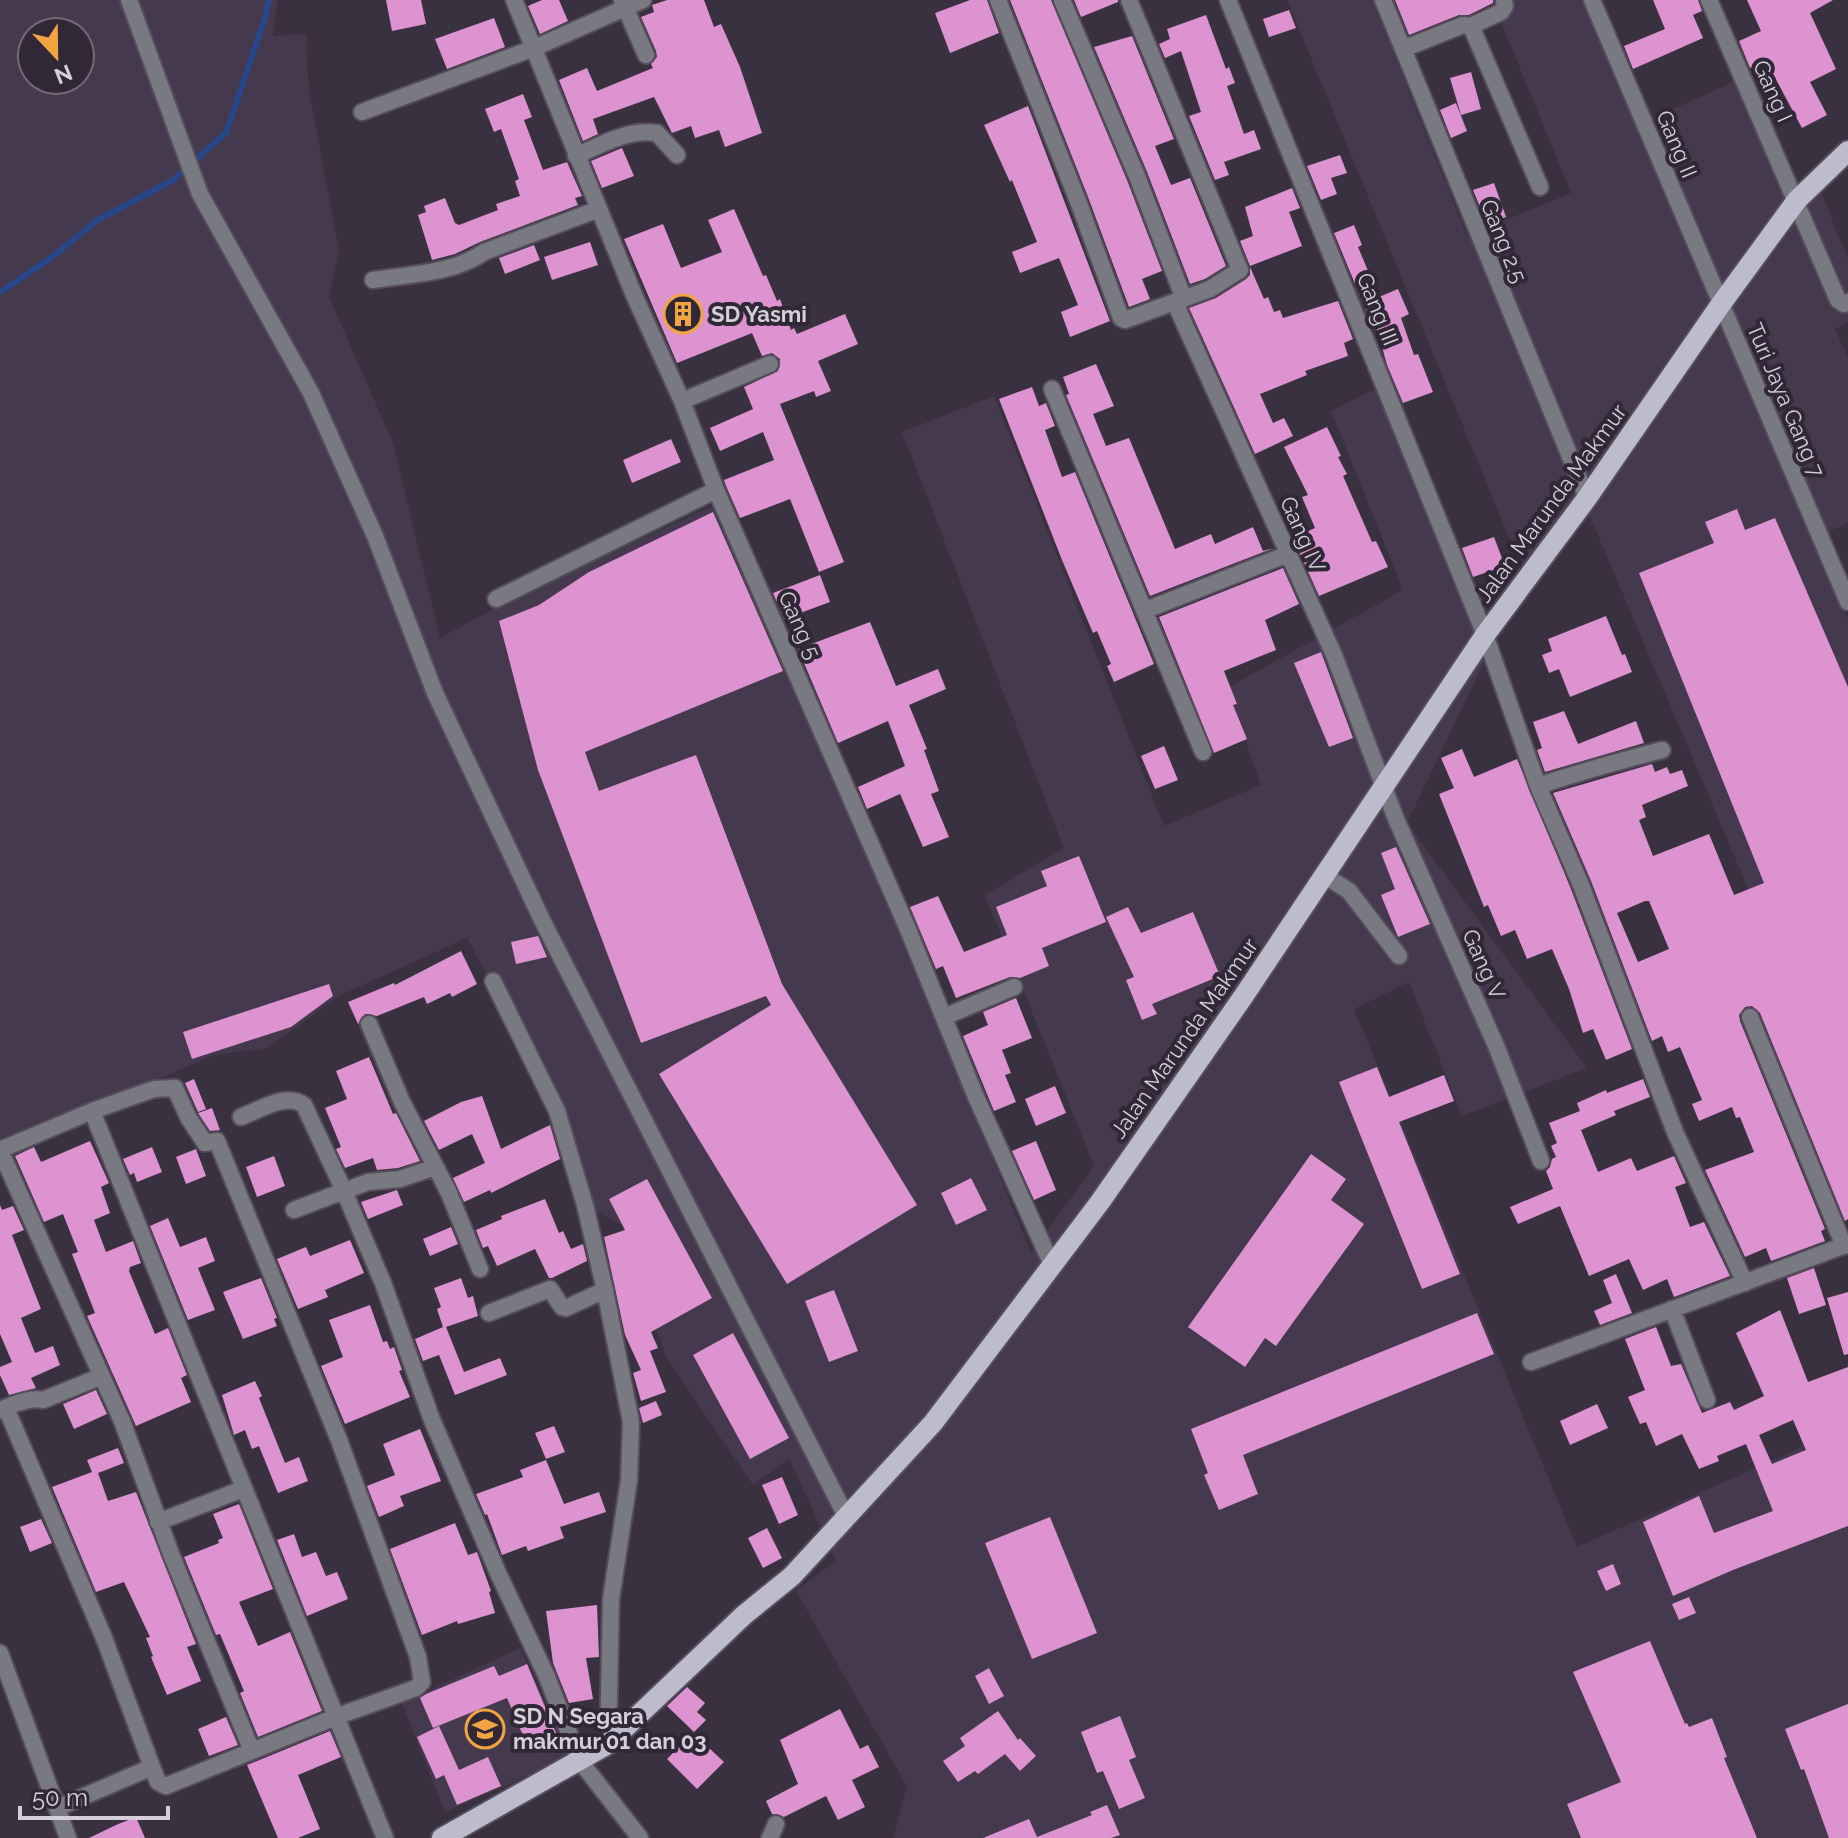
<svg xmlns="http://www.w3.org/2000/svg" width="1848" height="1838" viewBox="0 0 1848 1838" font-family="Raleway,sans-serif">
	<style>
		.built { fill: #44394d; fill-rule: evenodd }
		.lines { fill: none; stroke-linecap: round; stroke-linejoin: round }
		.stream { stroke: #27478a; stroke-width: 6 }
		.building { fill: #dd93cf; fill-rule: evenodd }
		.street-casing { stroke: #564d5c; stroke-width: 20 }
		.primary-casing { stroke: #564d5c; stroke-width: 24 }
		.street { stroke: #797982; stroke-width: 16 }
		.primary { stroke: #bdbccd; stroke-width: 20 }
		.labels { text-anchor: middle; stroke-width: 8; stroke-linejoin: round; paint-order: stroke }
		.street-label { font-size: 22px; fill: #d4cfd9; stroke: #302836 }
		.poi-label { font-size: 22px; font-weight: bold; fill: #d4cfd9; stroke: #302836; text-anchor: start }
	</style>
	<rect width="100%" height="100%" fill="#3a3140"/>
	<!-- built -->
	<path class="built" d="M0 0H277L273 36 306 34 309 91 339 251 329 297 393 443 440 638 521 594 726 500 1031 1253 1094 1166 985 895 1064 848 902 432 994 396 1164 826 1261 785 1227 688 1403 590 1331 411 1375 389 1487 656 1407 823 1587 1068 1462 1116 1409 982 1354 1009 1577 1547 1794 1451 1848 1414V1838H893L907 1786 796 1591 836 1560 789 1459 753 1485 666 1357 622 1225 594 1210 558 1110 467 938 339 996 267 1048 215 1055 0 1145ZM32 32H80V80H32Z
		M1287 0H1372L1467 236 1571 193 1492 0H1584L1637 126 1737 80 1790 192 1812 169 1848 260V322L1835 329 1848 358V523L1814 538 1848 620V1124L1586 507 1527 581Z
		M520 1648 570 1757 445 1812 402 1703Z"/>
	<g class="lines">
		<!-- stream -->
		<path class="stream" d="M0 292 51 258 96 221 173 180 226 133 265 18 269 0"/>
	</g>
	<!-- building -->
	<path class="building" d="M386 0H421L426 24 392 31Z
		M542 0H559L568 21 540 34 528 6Z
		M667 0H704L714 27 721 24 740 67 762 133 725 147 719 130 695 138 691 126 672 133 654 97 593 119 598 134 583 141 559 80 587 68 597 91 653 68 651 64 657 57 656 51 641 17 654 12 652 5Z
		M970 0H987L999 33 950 53 935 13Z
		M1010 0H1051L1127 180 1162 271 1142 279 1150 299 1129 307 1088 197Z
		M1074 0H1118V2L1081 17Z
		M1395 0H1493V3L1469 15H1459L1409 35Z
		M1653 0H1698L1702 11 1693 15 1703 38 1633 69 1624 46 1665 29Z
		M1747 0H1833L1810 13 1836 69 1810 82 1827 115 1802 128 1766 61 1750 68 1739 41 1761 31Z
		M1289 10 1296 28 1269 37 1263 19Z
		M1206 15 1226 69 1229 67 1235 83 1227 86 1244 134 1254 130 1261 149 1224 162 1229 175 1215 180 1189 116 1201 112 1181 51 1165 58 1159 44 1170 39 1167 29Z
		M494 18 505 47 447 69 435 39Z
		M1132 36 1174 139 1155 146 1171 185 1190 178 1226 266 1205 279 1190 284 1147 172 1094 47Z
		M1471 72 1481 109 1461 115 1450 78Z
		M523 94 532 117 524 120 543 170 567 162 582 196 575 198 578 205 480 242 455 254 432 260 418 215 426 212 424 206 445 198 455 223 459 225 498 210 496 204 520 196 515 181 519 179 501 129 494 132 485 109Z
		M1456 103 1467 131 1451 138 1440 110Z
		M1028 106 1110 321 1070 337 1061 312 1078 305 1059 258 1020 273 1012 252 1037 242 1012 180 1010 182 984 125Z
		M622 148 634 176 602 188 591 161Z
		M1340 155 1347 173 1331 178 1337 194 1321 200 1307 166Z
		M1494 183 1506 217 1487 224 1473 190Z
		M1292 188 1300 208 1289 212 1302 246 1250 266 1240 241 1253 236 1245 207Z
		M734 209 763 276 766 275 777 301 780 299 791 330 794 328 797 334 845 314 858 344 818 361 831 391 816 397 814 391 780 404 844 562 819 572 790 499 740 518 726 486 724 480 774 460 763 432 720 451 710 428 753 409 744 387 778 371 780 359 772 353 762 356 752 333 677 363 624 239 663 224 681 268 722 252 708 220Z
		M1354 225 1362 245 1358 247 1379 297 1398 289 1409 314 1401 318 1414 355 1418 354 1433 392 1403 403 1387 365 1377 329 1374 330 1334 233Z
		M590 242 598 265 552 280 544 257Z
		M534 245 540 260 505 274 499 258Z
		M1250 267 1264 299 1268 297 1274 312 1280 310 1283 318 1338 301 1353 339 1344 343 1348 356 1305 371 1307 375 1260 394 1273 423 1284 418 1293 436 1255 454 1189 308 1216 298 1246 279 1250 275Z
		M1096 364 1114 406 1093 414 1106 446 1129 438 1175 549 1211 534 1215 544 1253 527 1263 551 1274 548 1150 596 1066 395 1069 394 1063 377Z
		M1032 387 1039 406 1046 403 1055 426 1045 430 1062 477 1075 472 1154 664 1114 682 1107 666 1111 664 1097 631 1093 633 1062 560 999 399Z
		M1327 427 1341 456 1338 457 1347 474 1343 476 1358 510 1372 542 1376 541 1388 567 1319 596 1293 538 1315 528 1302 497 1308 495 1284 447Z
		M671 439 681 462 632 483 623 460Z
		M1737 509 1745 530 1775 518 1848 687V1219L1845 1221 1760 1013 1752 1006 1745 1007 1739 1015 1740 1021 1825 1229 1821 1231 1825 1241 1771 1261 1766 1248 1745 1257 1705 1170 1754 1152 1740 1117 1736 1118 1732 1107 1699 1121 1692 1104 1702 1100 1680 1047 1668 1052 1662 1036 1652 1041 1591 881 1553 793 1652 764 1655 772 1667 767 1670 774 1682 770 1688 786 1642 805 1646 817 1639 820 1653 856 1709 834 1734 895 1764 883 1639 573 1714 543 1705 522ZM1645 901H1649L1669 949 1638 962 1617 913Z
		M713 512 783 671 585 752 599 791 696 755 782 984 917 1205 787 1284 659 1074 771 1005 766 996 641 1043 538 770 499 621 539 605 589 572Z
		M1494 537 1505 566 1473 577 1462 548Z
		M1283 568 1299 604 1265 620 1276 650 1224 671 1237 704 1233 705 1247 739 1214 753 1159 617Z
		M820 575 830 602 784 619 773 593Z
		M1606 616 1622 655 1625 654 1632 672 1570 697 1559 669 1549 673 1542 655 1552 651 1548 639Z
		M870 622 896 686 938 669 946 689 909 705 927 749 924 750 939 791 931 794 949 837 923 847 900 794 867 809 858 787 905 766 888 721 838 743 798 649Z
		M1321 652 1353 738 1329 747 1294 663Z
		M1564 711 1578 744 1636 721 1644 743 1545 772 1537 750 1542 748 1533 722Z
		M1164 746 1178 780 1155 789 1141 756Z
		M1462 749 1474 777 1517 759 1571 889 1632 1049 1606 1060 1593 1029 1583 1033 1569 989 1552 949 1527 959 1515 930 1501 936 1488 905 1484 907 1439 794 1454 788 1441 758Z
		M1396 847 1430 924 1398 937 1381 895 1395 889 1381 853Z
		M1079 856 1106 922 1042 948 1049 966 1020 978 1010 977 956 998 943 966 936 969 910 907 938 896 964 952 1007 935 996 907 1047 886 1041 871Z
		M1128 907 1141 933 1193 912 1220 976 1152 1004 1157 1014 1142 1020 1126 980 1134 977 1106 917Z
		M538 936 547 957 516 964 511 942Z
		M461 951 477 984 452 997 450 993 427 1004 424 997 377 1016 365 1014 358 1024 348 1002 394 983 395 985Z
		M329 984 333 996 291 1027 192 1059 183 1032Z
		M1016 998 1032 1038 1002 1050 1011 1073 1005 1075 1016 1102 994 1111 963 1036 988 1025 983 1012Z
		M369 1057 393 1114 396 1113 420 1161 398 1168 377 1170 373 1158 345 1168 336 1149 341 1147 325 1108 347 1099 336 1071Z
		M1377 1067 1389 1097 1444 1075 1454 1101 1399 1122 1460 1274 1422 1289 1339 1082Z
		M194 1079 206 1109 198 1112 185 1083Z
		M1643 1079 1650 1097 1614 1111 1616 1115 1581 1130 1598 1172 1631 1158 1637 1171 1674 1156 1686 1183 1675 1187 1690 1227 1704 1222 1730 1276 1674 1297 1667 1279 1643 1290 1629 1259 1589 1276 1560 1206 1518 1224 1510 1207 1553 1189 1546 1171 1550 1167 1552 1159 1556 1157 1551 1146 1557 1143 1549 1123 1580 1111 1577 1103 1606 1090 1607 1093Z
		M1055 1086 1066 1113 1036 1126 1025 1099Z
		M482 1096 501 1149 550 1125 560 1159 491 1193 490 1190 464 1202 453 1178 485 1163 472 1134 439 1150 424 1121 461 1102Z
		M212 1108 220 1130 210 1131 198 1113Z
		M90 1141 109 1183 101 1187 110 1213 94 1220 106 1252 133 1241 141 1263 130 1267 129 1271 155 1334 168 1328 187 1375 181 1378 191 1402 136 1426 87 1316 95 1313 72 1254 78 1252 63 1214 44 1222 15 1156 34 1147 41 1162Z
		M1036 1141 1056 1190 1034 1200 1012 1151Z
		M152 1147 162 1172 137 1182 134 1173 130 1175 123 1159Z
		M196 1149 206 1176 186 1184 176 1157Z
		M1311 1154 1346 1179 1331 1200 1364 1224 1276 1346 1265 1338 1245 1367 1188 1327Z
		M274 1156 285 1186 257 1197 246 1167Z
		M971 1178 987 1210 956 1225 941 1193Z
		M647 1179 712 1298 651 1332 658 1348 650 1351 666 1392 641 1401 633 1373 641 1370 625 1335 604 1237 625 1230 609 1199Z
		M397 1190 403 1205 368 1219 361 1202Z
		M545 1199 559 1233 563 1231 571 1249 583 1244 587 1261 552 1278H549L535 1249 497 1266 488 1246 483 1248 476 1230 502 1219 501 1216Z
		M0 1205 2 1210 13 1206 24 1230 12 1235 41 1309 21 1318 35 1353 53 1346 60 1365 31 1378 36 1388 9 1395 0 1375V1367L12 1362 0 1334Z
		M168 1218 180 1247 206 1237 215 1261 198 1268 215 1310 188 1320 150 1226Z
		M451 1227 458 1244 430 1256 423 1239Z
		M350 1240 364 1273 325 1290 328 1297 298 1309 277 1259 306 1247 310 1256Z
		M1814 1268 1826 1305 1799 1314 1787 1278Z
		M1616 1274 1632 1313 1600 1325 1594 1311 1612 1303 1603 1280Z
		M261 1278 277 1318 274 1319 277 1326 243 1339 223 1292Z
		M461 1278 468 1298 473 1296 478 1316 446 1327 464 1372 500 1358 507 1375 455 1395 439 1355 423 1361 415 1339 443 1327 437 1309 441 1307 434 1288Z
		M834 1290 858 1351 829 1362 805 1301Z
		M1848 1292V1354L1844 1355 1827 1298Z
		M370 1305 383 1342 387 1341 390 1349 394 1347 402 1370 399 1371 410 1397 345 1424 321 1366 343 1357 329 1320Z
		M1780 1310 1808 1382 1848 1367V1526L1733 1570 1673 1596 1643 1522 1699 1496 1714 1533 1773 1511 1746 1444 1717 1456 1719 1461 1699 1469 1682 1434 1656 1446 1646 1422 1640 1424 1628 1397 1645 1390 1625 1339 1656 1327 1671 1366 1681 1364 1702 1413 1730 1402 1734 1410 1764 1396 1736 1333ZM1793 1420 1806 1450 1772 1464 1759 1435Z
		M1477 1313 1494 1354 1243 1455 1258 1494 1219 1510 1204 1475 1208 1473 1191 1429Z
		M733 1333 789 1438 750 1459 693 1355Z
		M255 1381 262 1396 259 1398 285 1463 299 1457 308 1481 278 1493 259 1446 252 1449 245 1430 234 1435 222 1395Z
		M96 1390 107 1414 74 1429 63 1404Z
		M656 1401 662 1415 643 1423 639 1408Z
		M1597 1404 1608 1428 1570 1445 1560 1421Z
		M554 1426 565 1452 546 1459 535 1433Z
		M420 1429 441 1481 400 1496 404 1506 379 1517 367 1486 395 1475 383 1444Z
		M118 1448 124 1463 98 1473 108 1501 136 1492 196 1644 187 1647 201 1681 167 1695 151 1657 153 1656 146 1638 150 1637 124 1582 96 1592 52 1487 92 1472 87 1460Z
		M546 1460 564 1504 599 1492 606 1512 560 1527 564 1538 528 1551 526 1546 502 1555 487 1514 485 1515 476 1494 523 1477 520 1470Z
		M782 1477 798 1515 779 1524 762 1485Z
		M239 1504 273 1589 239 1602 258 1646 290 1632 322 1711 258 1737 240 1693 244 1691 220 1634 216 1635 184 1557 219 1543 218 1540 223 1538 213 1514Z
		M1050 1517 1097 1633 1032 1659 985 1543Z
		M41 1519 52 1543 30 1552 20 1527Z
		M455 1523 468 1555 477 1552 491 1591 489 1592 495 1613 458 1624 457 1621 422 1635 390 1549Z
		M767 1528 782 1558 763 1568 748 1538Z
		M294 1534 302 1557 316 1552 326 1576 337 1572 348 1599 307 1616 277 1540Z
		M1613 1564 1621 1584 1606 1591 1597 1571Z
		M1689 1597 1696 1613 1679 1620 1672 1604Z
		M597 1605 599 1657 586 1658 593 1699 569 1703 553 1663 546 1611Z
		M1650 1641 1685 1724 1687 1723 1689 1727 1712 1718 1727 1757 1724 1758 1757 1838H1581L1567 1804 1621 1782 1573 1672Z
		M527 1664 559 1740 530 1752 507 1698 433 1728 420 1698 426 1694 494 1666 499 1676Z
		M989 1668 1004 1696 989 1704 975 1676Z
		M687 1687 705 1703 697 1712 706 1720 694 1732 667 1706Z
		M1848 1704V1838H1829L1804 1769 1801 1770 1785 1729Z
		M840 1709 860 1749 868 1745 879 1767 852 1780 865 1807 838 1820 826 1796 784 1817 772 1814 766 1801 798 1784 780 1740Z
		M998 1711 1018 1740 1020 1738 1036 1756 1020 1771 1005 1754 978 1774 975 1771 958 1782 943 1761 965 1746 960 1738Z
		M1120 1716 1136 1757 1129 1760 1145 1798 1119 1809 1103 1771 1097 1773 1081 1732Z
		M226 1717 238 1745 209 1756 198 1729Z
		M439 1726 459 1770 488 1757 501 1786 457 1805 444 1775 436 1779 417 1737Z
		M330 1731 341 1757 298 1775 320 1829 298 1838H278L247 1765Z
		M693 1733 724 1762 697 1789 667 1759Z
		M1107 1805 1120 1835 1111 1838H983L1029 1819 1037 1837 1092 1815 1090 1812Z
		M136 1817 145 1838H89L116 1825Z"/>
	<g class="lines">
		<!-- street casing -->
		<g class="street-casing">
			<path id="street" d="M129 0 200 194 311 393 375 536 435 693 485 799 542 920 846 1516
				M514 0 634 295 682 401 716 490 907 927 976 1097 1052 1265
				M622 0 646 55
				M998 0 1078 201 1121 318 1125 320 1210 289 1240 270 1129 0
				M1062 0 1137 176 1184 299
				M1228 0 1485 635 1538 786 1581 885 1675 1132 1745 1283
				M1383 0 1587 498
				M1592 0 1848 602
				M1709 0 1838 300 1844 304 1848 302
				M1471 26 1501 12 1505 6 1504 0
				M1403 49 1463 25 1471 26 1540 187
				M362 112 534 48 643 0
				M576 156C602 144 628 129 657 133L677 155
				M373 280C410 274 453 274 484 252L599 209
				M1175 303 1334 655 1396 819 1497 1048 1541 1161
				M1052 389 1203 752
				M682 401 770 364
				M496 599 716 490
				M1146 610 1288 554
				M1538 786C1579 772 1620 761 1662 750
				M1324 875 1349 891 1399 956
				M493 981 557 1111 585 1205 605 1290 631 1422 629 1480 611 1599 608 1744
				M944 1017 1014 987
				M1750 1017 1844 1246
				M369 1024 402 1102 449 1193 480 1269
				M241 1117C259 1110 287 1092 304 1105L344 1191 368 1182 400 1179 435 1167
				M0 1150 92 1111 385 1838
				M0 1150 122 1421 171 1554 252 1751
				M294 1210 344 1191 383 1283 432 1420 499 1575 547 1677 580 1761 640 1838
				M1672 1309 1707 1400
				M489 1313 550 1289 562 1307 566 1308 605 1290
				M1531 1362 1848 1244
				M6 1408 104 1638 152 1767
				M0 1410C13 1405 29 1397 43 1400L102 1376
				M158 1522 243 1489
				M0 1653 68 1838
				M57 1808 152 1767 158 1782 166 1786 338 1716 416 1688 422 1682 418 1657 339 1440 217 1141 205 1143 188 1117 175 1088 154 1089 92 1111
				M770 1838 776 1824"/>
		</g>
		<!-- primary casing -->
		<g class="primary-casing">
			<path id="primary" d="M442 1838 608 1744 744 1615 792 1576 933 1423 1100 1202 1243 997 1485 635 1587 498 1721 304 1797 200 1848 151"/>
		</g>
		<!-- street -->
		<use href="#street" class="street"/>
		<!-- primary -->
		<use href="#primary" class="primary"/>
	</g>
	<!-- icons -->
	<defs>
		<g id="building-ring" transform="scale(2)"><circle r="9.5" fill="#302836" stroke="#f3a442" stroke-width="1.5"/><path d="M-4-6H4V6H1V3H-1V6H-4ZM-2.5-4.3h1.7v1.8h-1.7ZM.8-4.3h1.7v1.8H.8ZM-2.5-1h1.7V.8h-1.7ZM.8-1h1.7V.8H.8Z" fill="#f3a442"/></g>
		<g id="school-ring" transform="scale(2)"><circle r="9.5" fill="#302836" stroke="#f3a442" stroke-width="1.5"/><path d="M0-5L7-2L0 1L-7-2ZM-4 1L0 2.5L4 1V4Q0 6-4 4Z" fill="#f3a442"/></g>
	</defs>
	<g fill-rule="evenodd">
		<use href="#building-ring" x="683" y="314"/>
		<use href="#school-ring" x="485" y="1729"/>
	</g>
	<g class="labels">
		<!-- street labels -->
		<g class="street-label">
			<text transform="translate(1773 91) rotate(66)" y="8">Gang I</text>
			<text transform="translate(1677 144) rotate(67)" y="8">Gang II</text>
			<text transform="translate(1504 241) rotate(68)" y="8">Gang 2.5</text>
			<text transform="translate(1378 309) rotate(68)" y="8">Gang III</text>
			<text transform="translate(1786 400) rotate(67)" y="8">Turi Jaya Gang 7</text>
			<text transform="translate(1551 503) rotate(-54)" y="8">Jalan Marunda Makmur</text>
			<text transform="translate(1303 534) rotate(66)" y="8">Gang IV</text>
			<text transform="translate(800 625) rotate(66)" y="8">Gang 5</text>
			<text transform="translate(1484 964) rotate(66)" y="8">Gang V</text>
			<text transform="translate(1184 1038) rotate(-55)" y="8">Jalan Marunda Makmur</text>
		</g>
		<!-- poi labels -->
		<g class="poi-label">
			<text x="711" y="322">SD Yasmi</text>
			<text x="513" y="1724">SD N Segara<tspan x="513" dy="25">makmur 01 dan 03</tspan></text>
		</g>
	</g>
	<!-- north arrow -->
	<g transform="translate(56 56) rotate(158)"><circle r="38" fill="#302836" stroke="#726b77" stroke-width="2"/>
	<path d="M0-6L14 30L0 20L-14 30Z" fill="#f3a442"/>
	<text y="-12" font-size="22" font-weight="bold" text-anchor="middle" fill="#d4cfd9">N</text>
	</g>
	<!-- scale -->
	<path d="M20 1806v12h148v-12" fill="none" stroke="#d4cfd9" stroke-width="4"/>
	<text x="32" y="1806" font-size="24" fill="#d4cfd9" stroke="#302836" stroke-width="6" paint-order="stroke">50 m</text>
</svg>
